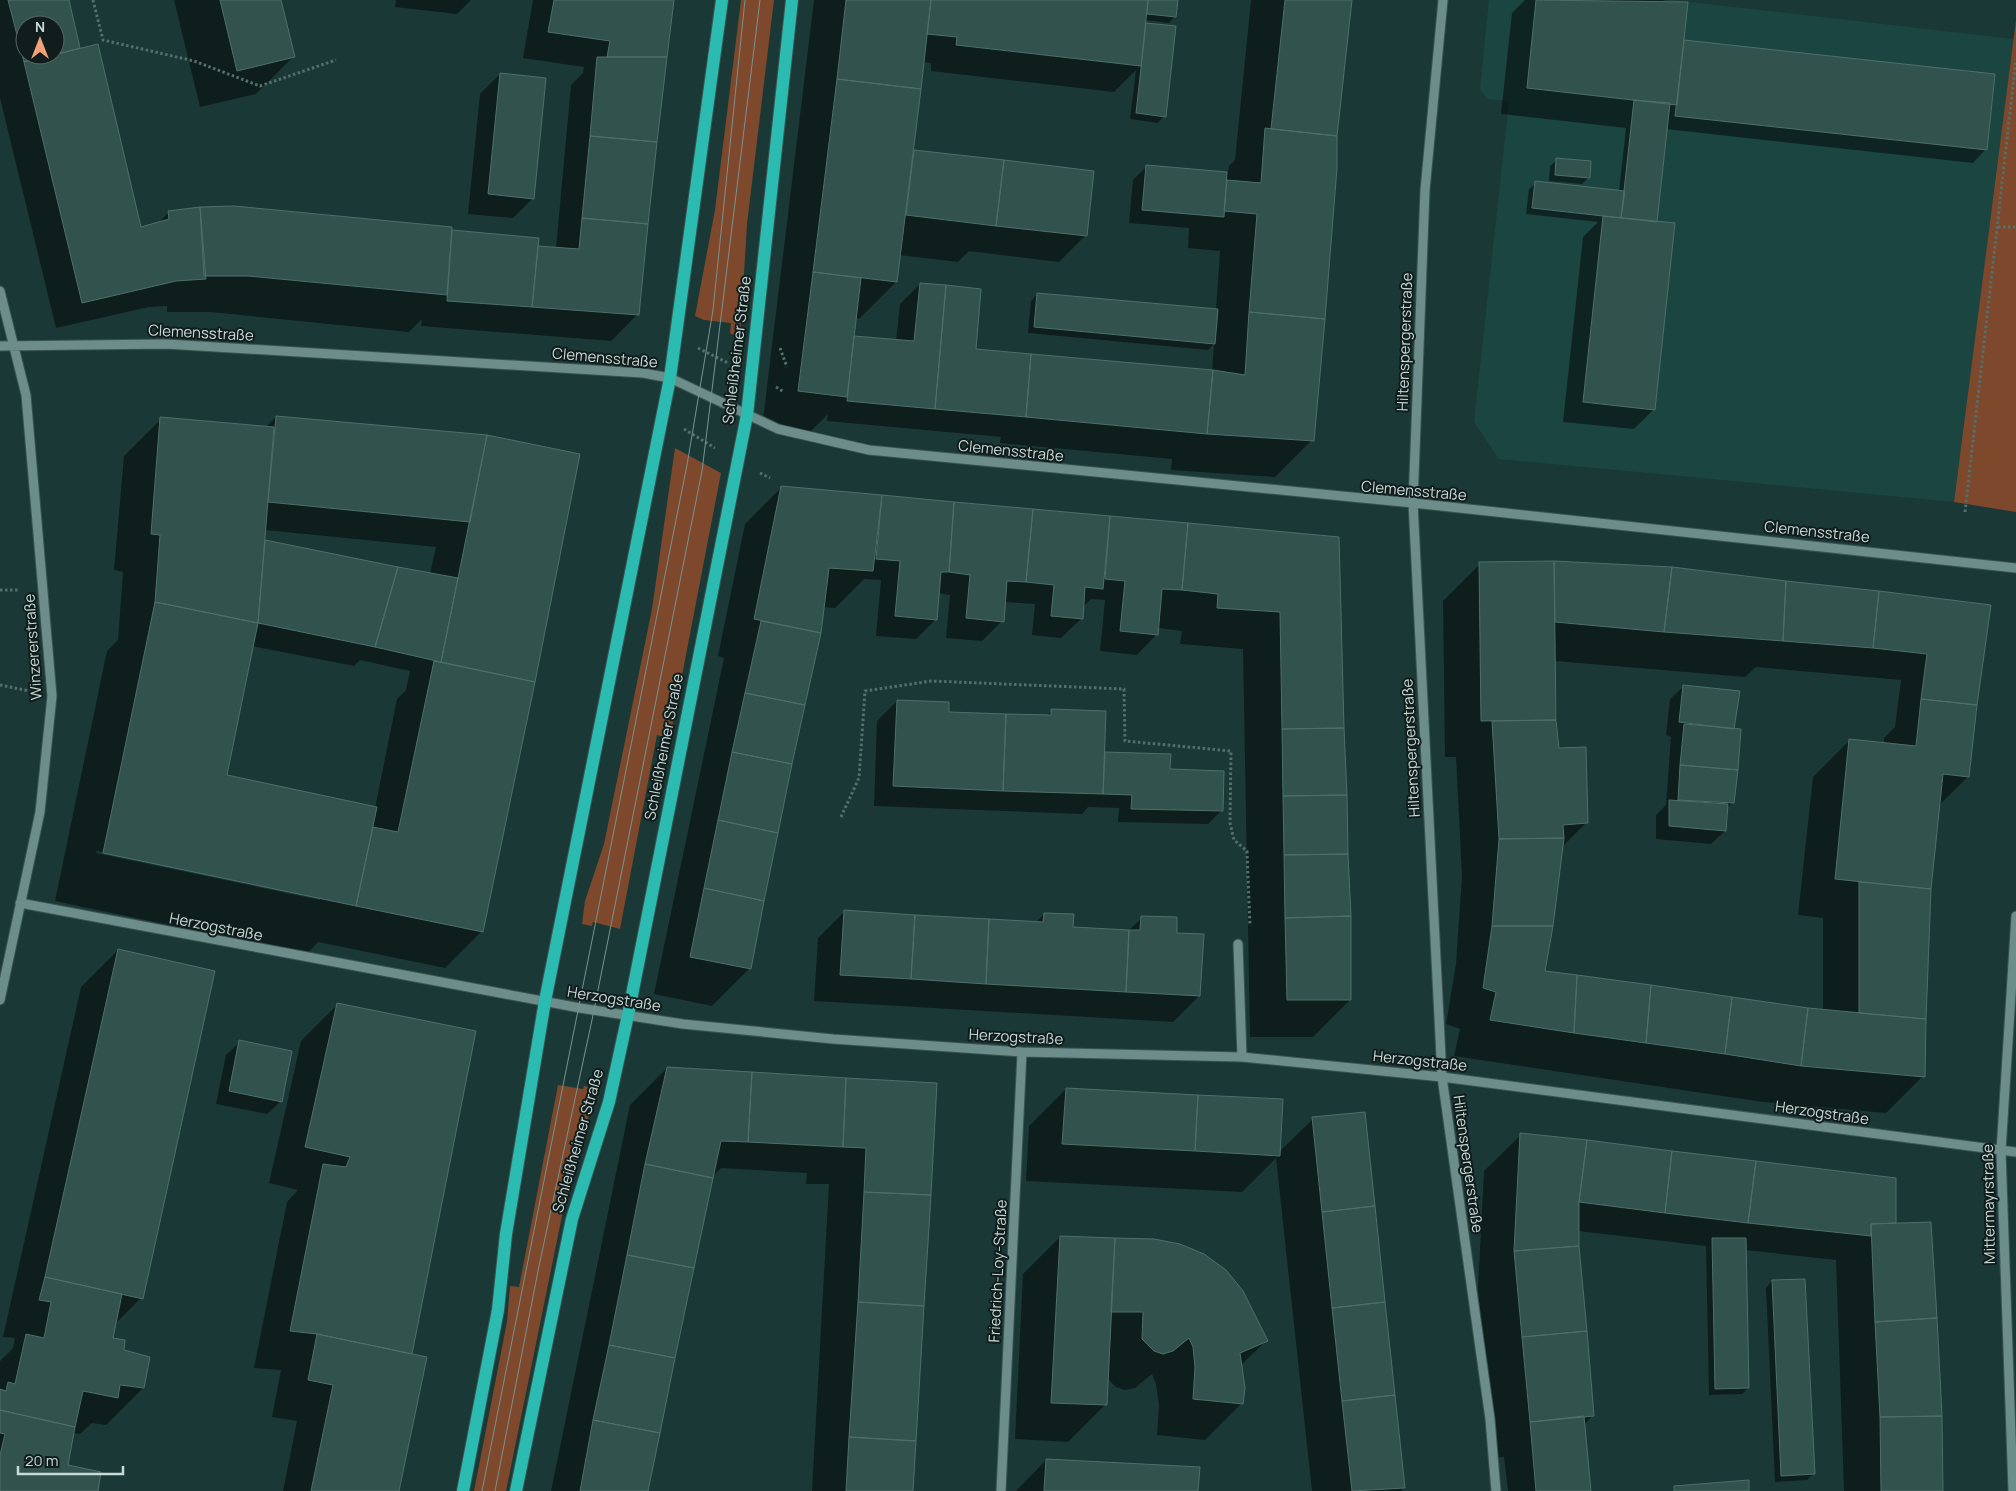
<svg xmlns="http://www.w3.org/2000/svg" width="2016" height="1491" viewBox="0 0 2016 1491" font-family="Manrope,sans-serif">
	<style>
		.built { fill: #1b4541 }
		.green { fill: #7d482b }
		.shadow { fill: #0007; fill-rule: evenodd }
		.building { fill: #32524e; stroke: #4f6f6b }
		.lines { fill: none; stroke-linecap: round; stroke-linejoin: round }
		.minor-casing { stroke: #395451; stroke-width: 11 }
		.major-casing { stroke: #395451; stroke-width: 14 }
		.path { stroke: #556f6c; stroke-width: 3; stroke-dasharray: 2.5 2.5; stroke-linecap: butt }
		.minor { stroke: #6c8d89; stroke-width: 9 }
		.major { stroke: #2cbbb1; stroke-width: 12 }
		.tram { stroke: #7b928f; stroke-width: 1 }
		.labels { text-anchor: middle; stroke-width: 4; stroke-linejoin: round; paint-order: stroke }
		.street-label { font-size: 15px; fill: #c8d9d6; stroke: #101d1c }
	</style>
	<rect width="100%" height="100%" fill="#1a3936"/>
	<!-- built -->
	<path class="built" d="M1489 0H1673L2014 39 1954 502 1499 459 1474 422 1509 101 1487 99 1480 89Z"/>
	<!-- green -->
	<path class="green" d="M741 0H774L747 224 740 339 730 333 731 323 704 320 695 316 715 210Z
		M2016 20V512L1954 502Z
		M675 448 721 473 670 738 657 735 620 929 593 922 592 926 582 924 585 901 604 844 652 609Z
		M558 1085 583 1089 584 1086 596 1089 564 1206 506 1491H474L507 1322 510 1286 519 1287Z"/>
	<!-- shadow -->
	<path class="shadow" d="M0 0H67L79 48 76 51 141 229 157 224 169 212 451 231 537 239V247L556 248 571 85 583 73 584 67 523 58 533 0H673L637 315 611 341 421 326 422 319 409 332 210 312H167V306L149 307 56 328 0 98ZM25 25H55V55H25Z
		M174 0H279L293 57 256 94 200 107Z
		M396 0H471L457 14 395 7Z
		M814 0H1177L1175 16 1169 23 1145 20 1144 26 1147 24 1164 116 1158 123 1130 119 1136 70 1114 92 931 71V63L923 62 912 151 1004 161 1085 236 1059 262 969 251 958 262 899 255 896 282 859 319 855 318 852 340 896 341 900 304 920 284 974 350 1212 371 1214 344 1208 350 1028 333 1031 301 1037 294 1216 310 1220 251 1188 248 1189 228 1129 223 1133 180 1146 167 1228 173 1229 166 1235 160 1251 0H1350L1335 136 1312 440 1275 477 1171 470 1172 459 1000 443 1001 437 827 421 828 414 809 433 762 428Z
		M1525 0H1661L1687 3 1682 41 1994 75 1986 149 1973 163 1666 129 1656 223 1654 409 1634 429 1563 422 1583 237 1598 222 1526 214 1529 189 1536 183 1619 191 1626 128 1501 114 1512 13Z
		M500 74 533 198 513 218 468 214 480 94Z
		M1557 160 1589 177 1582 184 1549 181 1550 166Z
		M276 417 579 455 482 931 445 968 318 942 307 954 55 901 107 651 118 640 123 572 114 570 124 456 161 419 266 427ZM265 530 436 547 430 574 266 541 264 543ZM252 646 354 666 360 660 410 671 406 690 397 699 375 808 225 776ZM97 851 320 897V900L96 853Z
		M782 487 1338 538 1350 1000 1313 1037H1250L1243 649 1180 644 1182 631 1158 628 1157 634 1137 655 1100 651 1105 600 1091 599 1082 608V618L1061 638 1032 635 1035 604 1004 602 1002 621 982 641 946 638 950 595 938 593 936 619 916 639 876 636 881 580 864 579 835 608 823 607 820 633 749 969 712 1006 654 994 724 658 718 656 745 524Z
		M1554 563 1990 606 1968 777 1938 806 1929 889 1923 1076 1886 1113 1763 1102 1454 1056 1460 1029 1446 1024 1456 964 1462 876 1456 757H1445L1443 601 1480 564ZM1555 661 1745 677 1756 667 1901 680 1895 727 1884 738V744L1850 740 1813 777 1798 915 1823 918V1010L1544 972 1561 848 1587 822 1558 749Z
		M1684 686 1733 730V802L1726 809 1725 831 1711 844 1656 839V815L1666 805 1671 737 1666 735 1670 699Z
		M897 701 947 713 1046 716 1052 711 1103 753 1169 755V770L1222 810 1208 824 1118 822 1119 808 1088 807 1082 814 874 806 877 721Z
		M844 912 1035 923 1044 914 1072 928 1128 931 1142 918 1176 934 1199 996 1173 1022 814 1001 818 938Z
		M118 950 141 1298 114 1325 111 1340 122 1351 143 1388 106 1425 92 1423 80 1434 73 1433 66 1466 96 1491H0V1361L13 1348 15 1338 3 1337 81 987Z
		M338 1004 411 1355 398 1491H283L297 1421 272 1417 281 1370 254 1368 287 1202 298 1190 269 1183 301 1041Z
		M240 1042 281 1101 267 1114 216 1104 226 1055Z
		M667 1068 936 1084 912 1491H812L829 1184H806L807 1173 721 1168 713 1176 647 1491H551L630 1105Z
		M1066 1089 1279 1152 1313 1119 1404 1488 1401 1491H1312L1276 1158 1242 1192 1026 1181 1029 1126Z
		M1521 1135 1895 1222 1893 1224 1943 1491H1844L1836 1260 1745 1250 1748 1388 1742 1394 1709 1395 1706 1246 1578 1231 1593 1415 1584 1425 1590 1491H1508L1504 1457 1493 1458 1478 1289 1484 1171Z
		M1060 1237 1266 1341 1240 1366 1242 1403 1205 1440 1157 1435 1159 1405 1156 1384 1152 1374 1135 1388 1125 1390 1116 1387 1107 1378 1105 1405 1068 1442 1015 1439 1023 1274Z
		M1772 1281 1813 1474 1807 1480 1775 1482 1766 1288Z
		M1046 1460 1197 1491H1016Z"/>
	<!-- building -->
	<path class="building" d="M8 0H69L80 48 55 55V25H25V55H54L24 62Z
		M220 0H281L295 57 237 71Z
		M554 0H674L667 57H607L610 41 548 32Z
		M846 0H931L921 89 837 79Z
		M931 0H1148L1141 66 956 45 957 37 927 34Z
		M1148 0H1178L1176 17 1147 14Z
		M1285 0H1352L1337 136 1271 129Z
		M1536 0 1688 2 1677 105 1527 88Z
		M1146 23 1176 26 1166 117 1136 113Z
		M1684 40 1995 74 1987 150 1675 116Z
		M98 44 141 227 169 219 168 211 200 207 206 279 176 281 82 303 24 62Z
		M597 57H667L657 142 590 136Z
		M500 73 546 78 534 199 488 194Z
		M837 79 921 89 897 282 813 272Z
		M1634 100 1670 103 1657 222 1621 218Z
		M1265 128 1337 136V168L1325 319 1249 312 1257 214 1224 211 1227 180 1261 183Z
		M590 136 657 142 648 224 582 218Z
		M914 150 1004 160 996 226 906 215Z
		M1556 158 1591 161 1590 178 1555 175Z
		M1004 160 1094 171 1087 236 996 226Z
		M1146 165 1227 172 1224 217 1142 210Z
		M1535 181 1625 191 1621 218 1532 208Z
		M234 206 452 227 447 295 248 276H204L200 207Z
		M1603 216 1675 223 1655 410 1583 402Z
		M582 218 648 224 639 315 532 307 538 246 579 249Z
		M452 230 539 238 532 307 447 301Z
		M813 272 861 278 847 397 798 391Z
		M920 283 946 285 935 409 847 401 854 336 914 341Z
		M946 285 981 289 976 349 1031 354 1026 417 935 409Z
		M1037 293 1218 309 1215 344 1034 327Z
		M1249 312 1325 319 1314 441 1207 434 1213 370 1245 375Z
		M1031 354 1213 370 1207 434 1026 417Z
		M276 416 487 435 470 522 268 502Z
		M160 417 274 427 258 623 155 602 160 535 151 534Z
		M487 435 580 454 535 682 441 662Z
		M781 486 882 495 873 571 829 568 821 633 754 619Z
		M882 495 954 502 949 572H941L937 620 895 616 900 561 876 559Z
		M954 502 1033 509 1026 582 1007 581 1004 622 966 618 970 575 949 572Z
		M1033 509 1110 516 1103 589 1085 587 1083 619 1051 616 1054 585 1026 582Z
		M1110 516 1188 523 1182 590 1162 589 1158 635 1120 631 1125 581 1105 579Z
		M1188 523 1339 537 1344 728 1282 729 1280 612 1217 608 1218 594 1182 590Z
		M265 540 398 567 375 647 258 623Z
		M1554 561 1672 567 1664 632 1555 622Z
		M1554 561 1556 720 1481 721 1479 562Z
		M398 567 458 578 441 662 375 647Z
		M1672 567 1786 581 1783 641 1664 632Z
		M1786 581 1879 591 1873 648 1783 641Z
		M1879 591 1991 605 1977 705 1921 699 1927 654 1873 648Z
		M155 602 258 623 227 775 377 807 356 906 103 853Z
		M761 621 821 633 805 705 745 693Z
		M434 661 535 682 483 932 356 906 373 827 398 832Z
		M1683 685 1740 691 1734 729 1679 722Z
		M745 693 805 705 792 764 732 752Z
		M1921 699 1977 705 1969 777 1943 774 1931 889 1835 879 1849 739 1916 746Z
		M897 700 949 702V712L1006 714 1003 791 893 786Z
		M1051 709 1106 711 1103 794 1003 791 1006 714 1051 715Z
		M1556 720 1559 748 1586 747 1588 823 1563 825 1564 838 1499 839 1492 721Z
		M1684 724 1741 729 1738 770 1680 765Z
		M1344 728 1347 795 1283 796 1282 729Z
		M732 752 792 764 778 833 718 820Z
		M1105 752 1171 754 1170 769 1224 771 1223 811 1131 809 1132 795 1103 794Z
		M1680 765 1738 770 1734 803 1678 800Z
		M1347 795 1348 854 1284 855 1283 796Z
		M1669 800 1728 804 1726 831 1669 826Z
		M718 820 778 833 764 901 704 888Z
		M1564 838 1553 926H1492L1499 839Z
		M1348 854 1351 916 1285 918 1284 855Z
		M1859 882 1931 889 1926 1019 1859 1013Z
		M704 888 764 901 751 969 690 957Z
		M844 910 915 915 911 979 840 975Z
		M1044 913 1074 914 1073 927 1129 930 1126 992 986 984 989 919 1043 922Z
		M915 915 989 919 986 984 911 979Z
		M1141 916 1177 917V933L1204 934 1200 996 1126 992 1129 930H1140Z
		M1351 916V1000H1287L1285 918Z
		M1492 926H1553L1545 971 1577 975 1574 1033 1490 1020 1496 992 1483 988Z
		M118 949 215 971 143 1299 45 1277Z
		M1577 975 1651 985 1646 1043 1574 1033Z
		M1651 985 1732 997 1725 1054 1646 1043Z
		M1732 997 1808 1008 1801 1066 1725 1054Z
		M337 1003 476 1031 412 1354 317 1334 290 1331 323 1164 346 1167 350 1157 305 1147Z
		M1808 1008 1926 1019 1925 1077 1801 1066Z
		M239 1040 292 1051 282 1102 229 1091Z
		M667 1067 752 1072 748 1142 721 1141 713 1178 645 1164Z
		M752 1072 846 1078 843 1147 748 1142Z
		M846 1078 937 1083 931 1195 864 1192 866 1148 843 1147Z
		M1066 1088 1198 1095 1195 1151 1062 1144Z
		M1198 1095 1283 1099 1280 1156 1195 1151Z
		M1365 1112 1375 1206 1322 1212 1312 1117Z
		M1520 1133 1587 1140 1579 1202V1246L1514 1251Z
		M1587 1140 1672 1151 1665 1213 1579 1202Z
		M1672 1151 1756 1161 1748 1223 1665 1213Z
		M1756 1161 1896 1178V1223L1871 1224V1236L1748 1223Z
		M645 1164 713 1178 694 1268 627 1255Z
		M864 1192 931 1195 924 1306 858 1302Z
		M1375 1206 1385 1302 1332 1308 1322 1212Z
		M1931 1222 1937 1318 1875 1322 1871 1224Z
		M1060 1236 1115 1238 1107 1405 1051 1403Z
		M1115 1238 1154 1239 1180 1244 1204 1254 1226 1270 1243 1291 1268 1341 1240 1353 1245 1388 1243 1404 1193 1399 1195 1367 1193 1347 1189 1338 1173 1351 1163 1354 1154 1351 1142 1339 1143 1312H1111Z
		M1712 1238H1746L1749 1388 1715 1389Z
		M1579 1246 1587 1331 1522 1337 1514 1251Z
		M627 1255 694 1268 675 1358 609 1345Z
		M45 1277 122 1294 113 1338 125 1340 124 1350 150 1357 144 1388 120 1385 118 1398 83 1391 75 1427 0 1410V1389L6 1391 8 1382 15 1384 26 1334 44 1338 51 1302 39 1300Z
		M1805 1279 1815 1474 1781 1476 1772 1280Z
		M858 1302 924 1306 916 1441 849 1437Z
		M1385 1302 1395 1395 1342 1401 1332 1308Z
		M1937 1318 1942 1416 1880 1417 1875 1322Z
		M1587 1331 1594 1416 1530 1422 1522 1337Z
		M317 1334 427 1357 399 1491H311L333 1385 308 1380Z
		M609 1345 675 1358 660 1433 593 1420Z
		M1395 1395 1405 1488 1352 1491 1342 1401Z
		M0 1410 75 1427 68 1465 101 1472 98 1491H0V1455L5 1434 0 1433Z
		M1584 1416 1591 1491H1536L1530 1422Z
		M1942 1416 1943 1491H1881L1880 1417Z
		M593 1420 660 1433 648 1491H580Z
		M849 1437 916 1441 913 1491H846Z
		M1046 1459 1200 1467 1198 1491H1044Z
		M1749 1480V1491H1674V1486Z"/>
	<g class="lines">
		<!-- minor casing -->
		<g class="minor-casing">
			<path id="minor" d="M1443 0 1425 190 1413 503 1442 1077 1490 1419 1496 1491
				M0 291 26 395 52 696 40 812 0 1000
				M0 346 166 344 643 373 670 378 778 429 869 450 1413 503 2016 568
				M20 903 580 1008 683 1024 833 1039 1022 1052 1242 1057 1442 1077 2016 1152
				M1238 944 1242 1057
				M1001 1491 1022 1052
				M2013 1491 2001 1151 2016 916"/>
		</g>
		<!-- major casing -->
		<g class="major-casing">
			<path id="major" d="M463 1491 498 1310 506 1234 545 1001 670 378 722 0
				M516 1491 572 1219 609 1102 628 1015 747 415 792 0"/>
		</g>
		<!-- path -->
		<path class="path" d="M93 0 103 40 194 61 260 86 336 60
			M1998 227H2016
			M698 348 728 363
			M780 348 787 367
			M776 387 784 392
			M684 429 715 448
			M760 473 770 478
			M1965 512 2016 59
			M0 590H19
			M0 685 29 691
			M841 817 859 778 865 691 931 681 1124 689 1125 741 1231 751 1230 823 1234 840 1247 851 1250 926"/>
		<!-- minor -->
		<use href="#minor" class="minor"/>
		<!-- major -->
		<use href="#major" class="major"/>
		<!-- tram -->
		<path class="tram" d="M482 1491 687 465 713 310 745 0
			M495 1491 539 1266 592 1020 702 471 760 0"/>
	</g>
	<g class="labels">
		<!-- street labels -->
		<g class="street-label">
			<text transform="translate(201 333) rotate(3)" y="5">Clemensstraße</text>
			<text transform="translate(1405 342) rotate(-88)" y="5">Hiltenspergerstraße</text>
			<text transform="translate(737 350) rotate(-83)" y="5">Schleißheimer Straße</text>
			<text transform="translate(605 358) rotate(5)" y="5">Clemensstraße</text>
			<text transform="translate(1011 451) rotate(6)" y="5">Clemensstraße</text>
			<text transform="translate(1414 491) rotate(5)" y="5">Clemensstraße</text>
			<text transform="translate(1817 532) rotate(6)" y="5">Clemensstraße</text>
			<text transform="translate(33 647) rotate(-94)" y="5">Winzererstraße</text>
			<text transform="translate(664 747) rotate(-79)" y="5">Schleißheimer Straße</text>
			<text transform="translate(1411 748) rotate(-93)" y="5">Hiltenspergerstraße</text>
			<text transform="translate(216 927) rotate(11)" y="5">Herzogstraße</text>
			<text transform="translate(614 999) rotate(9)" y="5">Herzogstraße</text>
			<text transform="translate(1016 1037) rotate(3)" y="5">Herzogstraße</text>
			<text transform="translate(1420 1061) rotate(6)" y="5">Herzogstraße</text>
			<text transform="translate(1822 1113) rotate(8)" y="5">Herzogstraße</text>
			<text transform="translate(578 1141) rotate(-74)" y="5">Schleißheimer Straße</text>
			<text transform="translate(1468 1164) rotate(82)" y="5">Hiltenspergerstraße</text>
			<text transform="translate(1989 1204) rotate(-91)" y="5">Mittermayrstraße</text>
			<text transform="translate(998 1271) rotate(-87)" y="5">Friedrich-Loy-Straße</text>
		</g>
	</g>
	<!-- north arrow -->
	<g transform="translate(40 40)"><circle r="24" fill="#101d1c" stroke="#5a6866"/>
	<path d="M0-4L9 19L0 12L-9 19Z" fill="#f0a27a"/>
	<text y="-8" font-size="14" font-weight="bold" text-anchor="middle" fill="#c8d9d6">N</text>
	</g>
	<!-- scale -->
	<path d="M18 1466v8h105v-8" fill="none" stroke="#c8d9d6" stroke-width="2.5"/>
	<text x="25" y="1466" font-size="15" fill="#c8d9d6" stroke="#101d1c" stroke-width="4" paint-order="stroke">20 m</text>
</svg>
